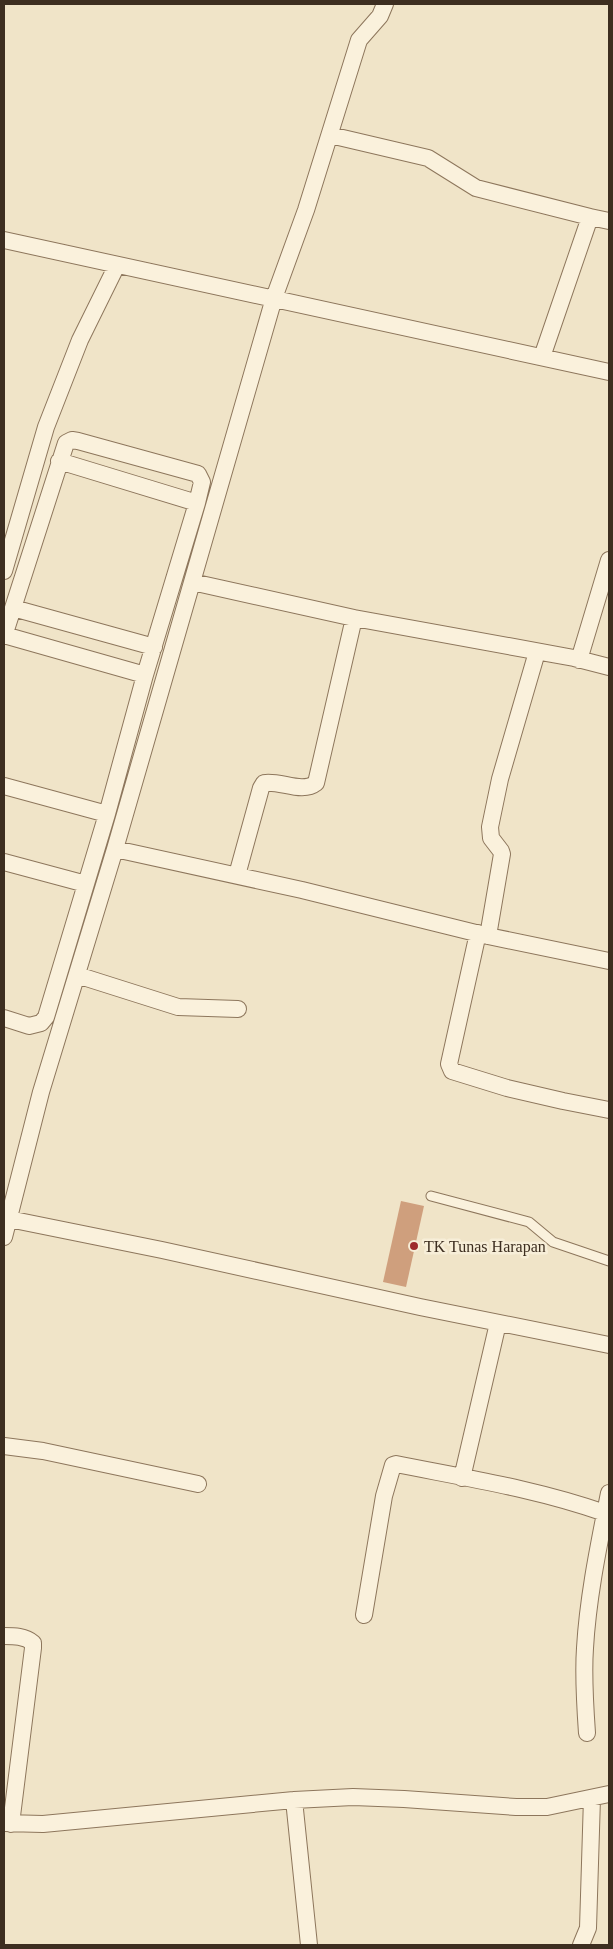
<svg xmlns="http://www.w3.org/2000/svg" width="613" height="1949" viewBox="0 0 613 1949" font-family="'Times New Roman',serif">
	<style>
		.building { fill: #cf9f7d }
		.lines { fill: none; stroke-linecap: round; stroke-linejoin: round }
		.lane-casing { stroke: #8d765c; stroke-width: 11 }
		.street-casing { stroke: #8d765c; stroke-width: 18 }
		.lane { stroke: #faf1dc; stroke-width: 9 }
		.street { stroke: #faf1dc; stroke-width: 16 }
		.poi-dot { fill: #9e2a2b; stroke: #f7eed8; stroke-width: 2 }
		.labels { text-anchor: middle; stroke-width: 5; stroke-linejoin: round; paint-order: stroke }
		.poi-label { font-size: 16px; fill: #3d2e20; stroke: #f7eed8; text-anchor: start }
	</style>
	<rect width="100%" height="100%" fill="#f0e4c8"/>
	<!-- building -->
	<path class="building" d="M401 1201 424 1206 406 1287 383 1282Z"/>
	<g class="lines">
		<!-- lane casing -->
		<g class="lane-casing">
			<path id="lane" d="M431 1196 529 1222 553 1242 609 1261"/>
		</g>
		<!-- street casing -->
		<g class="street-casing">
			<path id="street" d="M330 135 428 158 476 188 590 217 542 357
				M590 217 609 221
				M4 240 609 372
				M59 461 197 503
				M4 571 46 427 80 340 117 265
				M192 582 354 618 574 658 609 667
				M13 608 154 647
				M4 635 145 675
				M4 636 66 443 72 440 78 441 198 474 202 482 197 503 145 675 107 814 46 1017 41 1023 29 1026 4 1018
				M579 660 609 560
				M4 786 107 814
				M115 849 302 890 488 936 609 961
				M4 862 86 884
				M237 875 261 788 264 783C280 780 302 794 316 783L354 618
				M478 933 449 1064 452 1071 507 1088 563 1101 609 1110
				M488 936 502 854 501 851 491 838 490 827 500 779 537 652
				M77 975 178 1007 238 1009
				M4 1218 162 1250 420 1307 609 1345
				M4 1237 41 1092 115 849 274 298 306 210 359 40 380 16 385 4
				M4 1446 43 1451 198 1484
				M462 1478 498 1323
				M364 1615 384 1496 393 1465 396 1464C466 1478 537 1489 605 1513
				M4 1636C14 1636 25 1636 33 1643V1648L11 1824
				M587 1733C585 1705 583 1676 585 1648 588 1596 599 1544 609 1493
				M294 1800 309 1945
				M4 1823 43 1824 294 1800 353 1797 404 1799 516 1807H547L609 1794
				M581 1945 588 1928 592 1798"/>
		</g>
		<!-- lane -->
		<use href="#lane" class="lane"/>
		<!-- street -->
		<use href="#street" class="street"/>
	</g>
	<!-- markers -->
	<circle class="poi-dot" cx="414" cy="1246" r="5"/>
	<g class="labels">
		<!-- poi labels -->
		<g class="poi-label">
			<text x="424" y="1252">TK Tunas Harapan</text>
		</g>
	</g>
	<!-- border -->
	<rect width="613" height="1949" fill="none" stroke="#3d2e20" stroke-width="10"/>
</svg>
